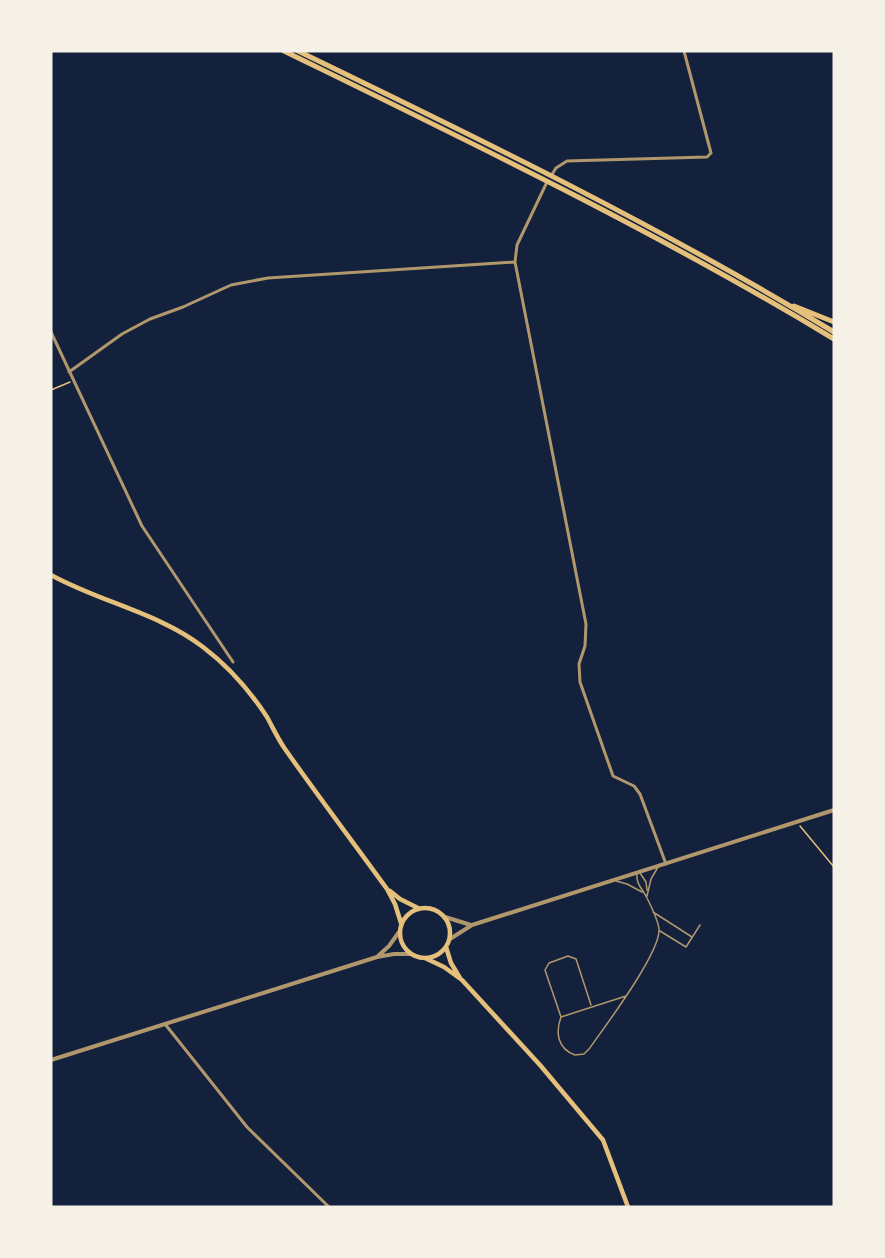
<svg xmlns="http://www.w3.org/2000/svg" width="885" height="1258" viewBox="0 0 885 1258" font-family="'Source Sans 3',sans-serif">
	<style>
		.lines { fill: none; stroke-linecap: round; stroke-linejoin: round }
		.path { stroke: #e5c07b; stroke-width: 1.5 }
		.service { stroke: #b1986c; stroke-width: 1.5 }
		.minor { stroke: #b1986c; stroke-width: 3 }
		.tertiary { stroke: #b1986c; stroke-width: 4 }
		.secondary { stroke: #e5c07b; stroke-width: 4.5 }
		.trunk { stroke: #e5c07b; stroke-width: 5 }
	</style>
	<rect width="100%" height="100%" fill="#14213d"/>
	<g class="lines">
		<!-- path -->
		<path class="path" d="M51 390 70 382
			M800 826 834 867"/>
		<!-- service -->
		<path class="service" d="M640 873 646 882 647 890
			M616 881 627 884 642 892
			M647 896 651 879 658 867
			M653 912 692 937
			M660 931 686 947 700 925
			M626 996 561 1017C555 1033 558 1049 575 1055L584 1054 589 1049C604 1028 661 952 659 929 658 920 651 906 647 898 643 889 636 885 637 874
			M561 1017 545 970 549 963 568 956 576 959 591 1005"/>
		<!-- minor -->
		<path class="minor" d="M551 176 556 168 567 161 707 157 711 153 684 51
			M515 262 586 624 585 646 579 664 580 682 613 776 634 786 640 794 666 864
			M51 332 142 526 233 662
			M69 372 122 334 150 319 183 307 231 285 268 278 515 262 517 245 547 182
			M165 1024 247 1127 329 1207"/>
		<!-- tertiary -->
		<path class="tertiary" d="M445 917 471 925
			M450 939 472 925 834 810
			M378 956 389 946 399 932
			M51 1060 377 957 394 954H410"/>
		<!-- secondary -->
		<path class="secondary" d="M51 575C100 602 159 613 203 647 228 666 250 691 267 717 273 728 278 739 285 749 318 796 353 842 387 889L395 904 401 923
			M390 891 400 899 418 908
			M400 933a25 25 0 1 1 50 0a25 25 0 1 1-50 0Z
			M446 947 451 963 460 978
			M425 958 444 967 462 980 540 1065 603 1140 628 1207"/>
		<!-- trunk -->
		<path class="trunk" d="M284 51C470 142 657 232 834 339
			M298 51C480 139 661 227 834 332
			M794 306 834 322"/>
	</g>
	<!-- border -->
	<rect width="885" height="1258" fill="none" stroke="#f6f1e7" stroke-width="105"/>
</svg>
